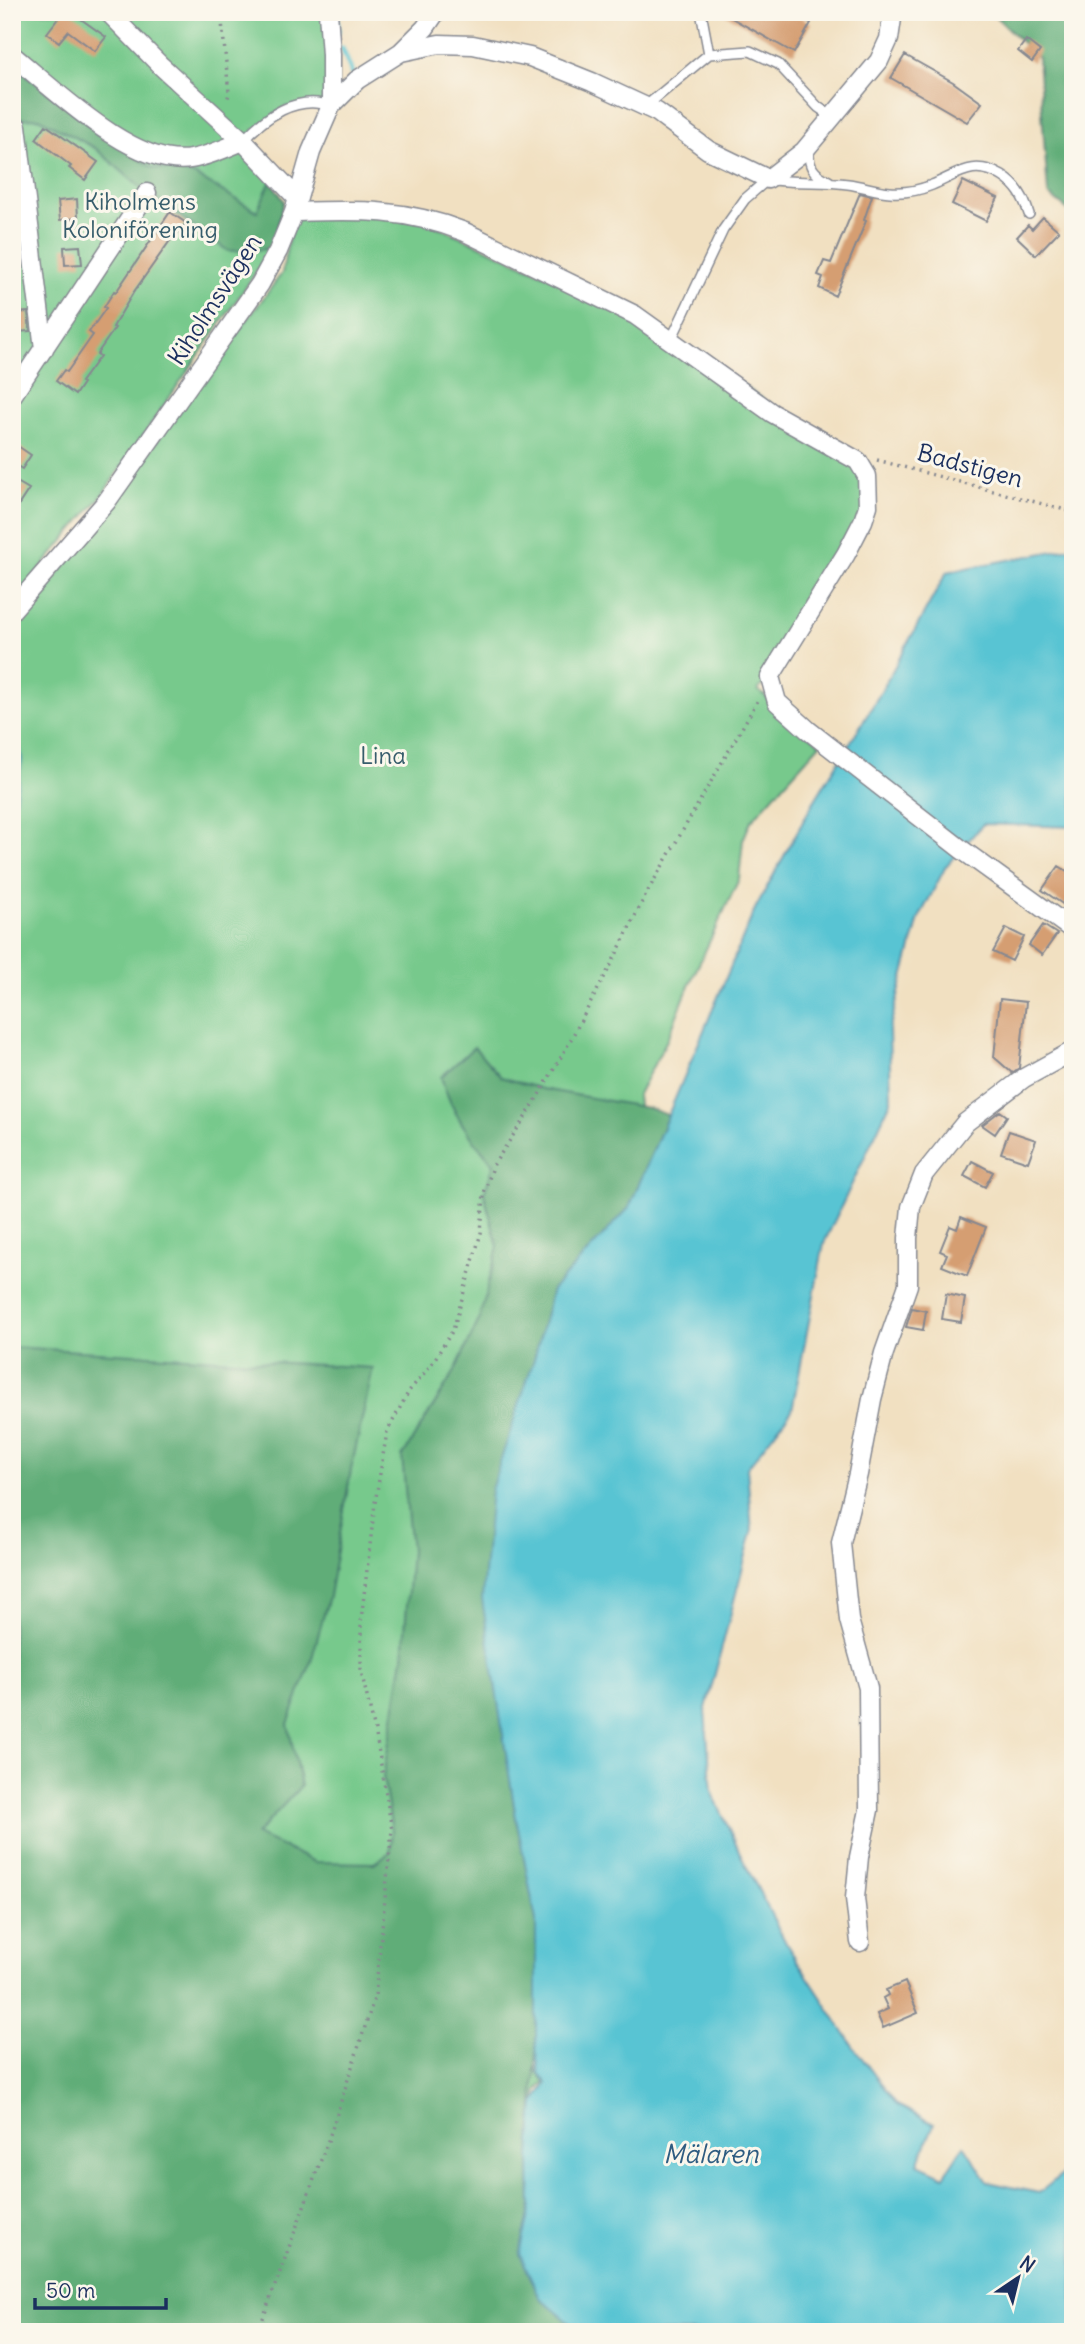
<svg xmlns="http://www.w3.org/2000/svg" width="1085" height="2344" viewBox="0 0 1085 2344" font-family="Delius,sans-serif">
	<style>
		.green { fill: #77c98c; stroke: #497c75; stroke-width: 2 }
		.forest { fill: #61ad78; stroke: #3e6e6b; stroke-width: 2 }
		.water { fill: #59c4d3; stroke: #3a7a98; stroke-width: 2 }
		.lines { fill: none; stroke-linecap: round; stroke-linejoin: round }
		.stream { stroke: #59c4d3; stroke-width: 5 }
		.building { fill: #d59e72 }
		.service-casing { stroke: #868890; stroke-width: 12 }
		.minor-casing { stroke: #868890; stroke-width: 21 }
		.path { stroke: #868890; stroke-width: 3.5; stroke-dasharray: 2 5; stroke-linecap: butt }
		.service { stroke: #fff; stroke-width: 9 }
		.minor { stroke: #fff; stroke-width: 18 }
		.labels { text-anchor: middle; stroke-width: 6; stroke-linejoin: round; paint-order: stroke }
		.park-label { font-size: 24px; fill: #375d6c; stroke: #fbf7ec }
		.street-label { font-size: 24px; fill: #1b2f5e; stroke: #fbf7ec }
		.water-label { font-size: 26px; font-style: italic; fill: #2e5c81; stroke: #fbf7ec }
	</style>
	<rect width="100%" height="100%" fill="#fbf7ec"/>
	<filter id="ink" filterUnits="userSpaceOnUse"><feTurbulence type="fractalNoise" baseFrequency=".0143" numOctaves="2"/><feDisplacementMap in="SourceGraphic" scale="14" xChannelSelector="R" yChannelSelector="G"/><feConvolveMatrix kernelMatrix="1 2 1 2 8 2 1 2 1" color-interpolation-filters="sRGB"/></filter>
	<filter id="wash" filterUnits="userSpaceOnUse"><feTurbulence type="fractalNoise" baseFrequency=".00686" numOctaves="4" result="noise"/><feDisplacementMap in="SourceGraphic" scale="28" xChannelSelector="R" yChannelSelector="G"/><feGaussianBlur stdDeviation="1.57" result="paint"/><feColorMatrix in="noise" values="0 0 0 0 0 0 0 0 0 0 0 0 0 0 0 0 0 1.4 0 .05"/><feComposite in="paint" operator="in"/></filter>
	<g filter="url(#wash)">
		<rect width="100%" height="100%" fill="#f1e0c1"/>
		<!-- green -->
		<path class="green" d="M12 12H328L331 106 285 107 243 141 284 201 272 249 100 498 12 602Z
			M294 212 410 214 635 315 858 461 868 506 770 677 758 690 820 744 751 821 743 840 739 879 691 981 667 1040 637 1096 639 1113 532 2054 537 2072 545 2082 538 2090 529 2118 12 2332V636L282 273Z"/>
		<!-- forest -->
		<path class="forest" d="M991 12H1073V214L1048 194 1038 58Z
			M12 64 105 136 153 168 176 170 194 175 257 211 271 181 284 201 272 249 228 251 142 189 95 148 39 118 12 119Z
			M474 1047 501 1077 542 1089 648 1108 668 1115 629 1208 552 1290 535 1356 501 1716 515 1812 536 1920 538 2014 530 2157 531 2206 520 2254 540 2298 581 2332H12V1347L373 1368 351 1470 329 1596 310 1665 288 1724 301 1786 256 1835 315 1862 374 1863 390 1852 392 1830 383 1777 403 1658 411 1550 402 1457 455 1371 479 1320 498 1247 484 1193 494 1164C469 1136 452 1114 441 1077Z"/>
		<!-- water -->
		<path class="water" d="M1069 548 1073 550V827L983 824 946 866 919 918 889 1030 891 1101 824 1243 792 1410 747 1468 752 1532 705 1712 712 1792 745 1864 787 1945 853 2046 897 2105 934 2124 918 2164 944 2176 964 2145 988 2182 1039 2193 1071 2167 1073 2161V2332H581L540 2298 520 2254 531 2206 530 2157 534 2104 547 2083 539 2073 536 2052V1920L515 1812 482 1599 491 1490 535 1356 552 1290 629 1208 755 909 813 803 874 704 947 572Z
			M12 739 19 740 22 760 14 805 16 845 12 859Z"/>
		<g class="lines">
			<!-- stream -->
			<path class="stream" d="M337 12 338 32
				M342 48 352 73"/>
		</g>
		<g id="blocks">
			<!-- building -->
			<path class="building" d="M63 12H71L106 37 95 51 68 31 59 42 47 33Z
				M721 12H791L811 23 794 53Z
				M1026 40 1040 51 1032 62 1018 51Z
				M905 55 953 82 982 103 967 122 891 78Z
				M46 125 98 162 85 180 69 168 71 166 36 139Z
				M963 181 998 198 986 221 952 204Z
				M860 193 872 196 864 220 866 221 835 296 819 288 823 277 818 275 824 261 831 263Z
				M77 199 78 218 60 220 58 201Z
				M170 212 186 223 176 236 174 235 133 293 113 327 115 328 97 354 100 356 81 382 83 383 75 395 56 381 64 370 67 372 93 335 89 332 106 308 104 307 114 291 116 292Z
				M1043 217 1059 231 1036 255 1017 237 1028 225 1032 229Z
				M80 246 82 264 65 265 64 247Z
				M28 312 30 331 16 332 14 313Z
				M12 442 31 455 22 469 12 463Z
				M12 479 29 489 12 515Z
				M1059 866 1073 875V900L1067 907 1042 890Z
				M1043 925 1057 934 1042 955 1029 945Z
				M1006 928 1024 937 1012 961 993 952Z
				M1000 999 1026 1002 1019 1068 1012 1073 994 1057Z
				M1000 1111 1007 1116 995 1134 982 1125Z
				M1009 1131 1036 1140 1028 1162 1001 1153Z
				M972 1161 993 1172 985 1187 964 1176Z
				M961 1217 986 1227 967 1276 942 1266 947 1254 940 1251 950 1226 957 1229Z
				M946 1294 965 1298 961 1322 942 1319Z
				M912 1308 926 1311 923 1330 906 1327Z
				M905 1982 918 2013 883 2028 877 2014 888 2009 883 1998 888 1995 886 1990Z"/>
		</g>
	</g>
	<g filter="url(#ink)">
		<use href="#blocks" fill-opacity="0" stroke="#868890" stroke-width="2"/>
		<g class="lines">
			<!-- service casing -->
			<g class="service-casing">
				<path id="service" d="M701 12 709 54
					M646 106 709 54 750 51 778 64 818 107 831 116
					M243 141C264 117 297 94 331 106
					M809 149C808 166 813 174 829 181
					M671 340 723 230 745 199 768 179C795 184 822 180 848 184 863 186 876 191 890 192 904 193 920 190 932 185 959 174 973 159 1002 176 1017 185 1024 198 1029 214"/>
			</g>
			<!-- minor casing -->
			<g class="minor-casing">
				<path id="minor" d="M108 12 161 66 243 141
					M328 12 331 55V106
					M401 52 439 44 473 45 530 57 592 82 657 112 708 150 768 179 804 151 879 61 889 39 893 12
					M12 55C54 89 135 169 191 159 209 156 226 148 243 141L297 198
					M17 126 44 349
					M294 212C357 210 405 208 465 232L635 315 772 413 858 461 867 476 868 506 863 521 846 554 770 677 777 702 808 730 961 849 1073 930
					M12 396 147 193
					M12 610 107 501 260 284 278 251 294 212 311 152 331 106 357 80 401 52 425 28 436 12
					M860 1942 855 1898 859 1857 869 1810 868 1688 849 1620 841 1543 858 1474 872 1399 884 1353 908 1285V1238L911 1207 924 1174 965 1123 1024 1078 1073 1051"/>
			</g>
			<!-- path -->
			<path class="path" d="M221 12 229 93 227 102
				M877 460 1073 512
				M258 2332 329 2138 375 1996 392 1830 376 1735 361 1671V1620L375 1503 387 1432 409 1391 431 1365 453 1330 481 1233 484 1193 494 1164 530 1110 564 1052 612 963 645 896 758 700"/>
			<!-- service -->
			<use href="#service" class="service"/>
			<!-- minor -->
			<use href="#minor" class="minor"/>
		</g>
	</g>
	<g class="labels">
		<!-- park labels -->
		<g class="park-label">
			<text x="140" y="210">Kiholmens<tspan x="140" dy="28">Koloniförening</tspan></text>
			<text x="383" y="764">Lina</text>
		</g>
		<!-- street labels -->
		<g class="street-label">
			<text transform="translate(215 300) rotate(-57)" y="8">Kiholmsvägen</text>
			<text transform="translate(970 466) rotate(15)" y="8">Badstigen</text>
		</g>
		<!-- water labels -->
		<g class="water-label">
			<text x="711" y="2163">Mälaren</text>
		</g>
	</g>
	<!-- margin -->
	<rect width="1085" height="2344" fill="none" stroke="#fbf7ec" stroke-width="42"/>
	<!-- north arrow -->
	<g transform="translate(1018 2278) rotate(35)" stroke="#fbf7ec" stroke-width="5" paint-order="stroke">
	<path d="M0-5L12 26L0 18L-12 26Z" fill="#1b2f5e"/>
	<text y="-10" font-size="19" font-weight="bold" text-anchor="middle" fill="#1b2f5e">N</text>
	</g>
	<!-- scale -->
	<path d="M35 2298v10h131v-10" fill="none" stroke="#1b2f5e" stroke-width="3.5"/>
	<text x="46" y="2298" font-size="21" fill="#1b2f5e" stroke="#fbf7ec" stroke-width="5" paint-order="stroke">50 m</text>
</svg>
